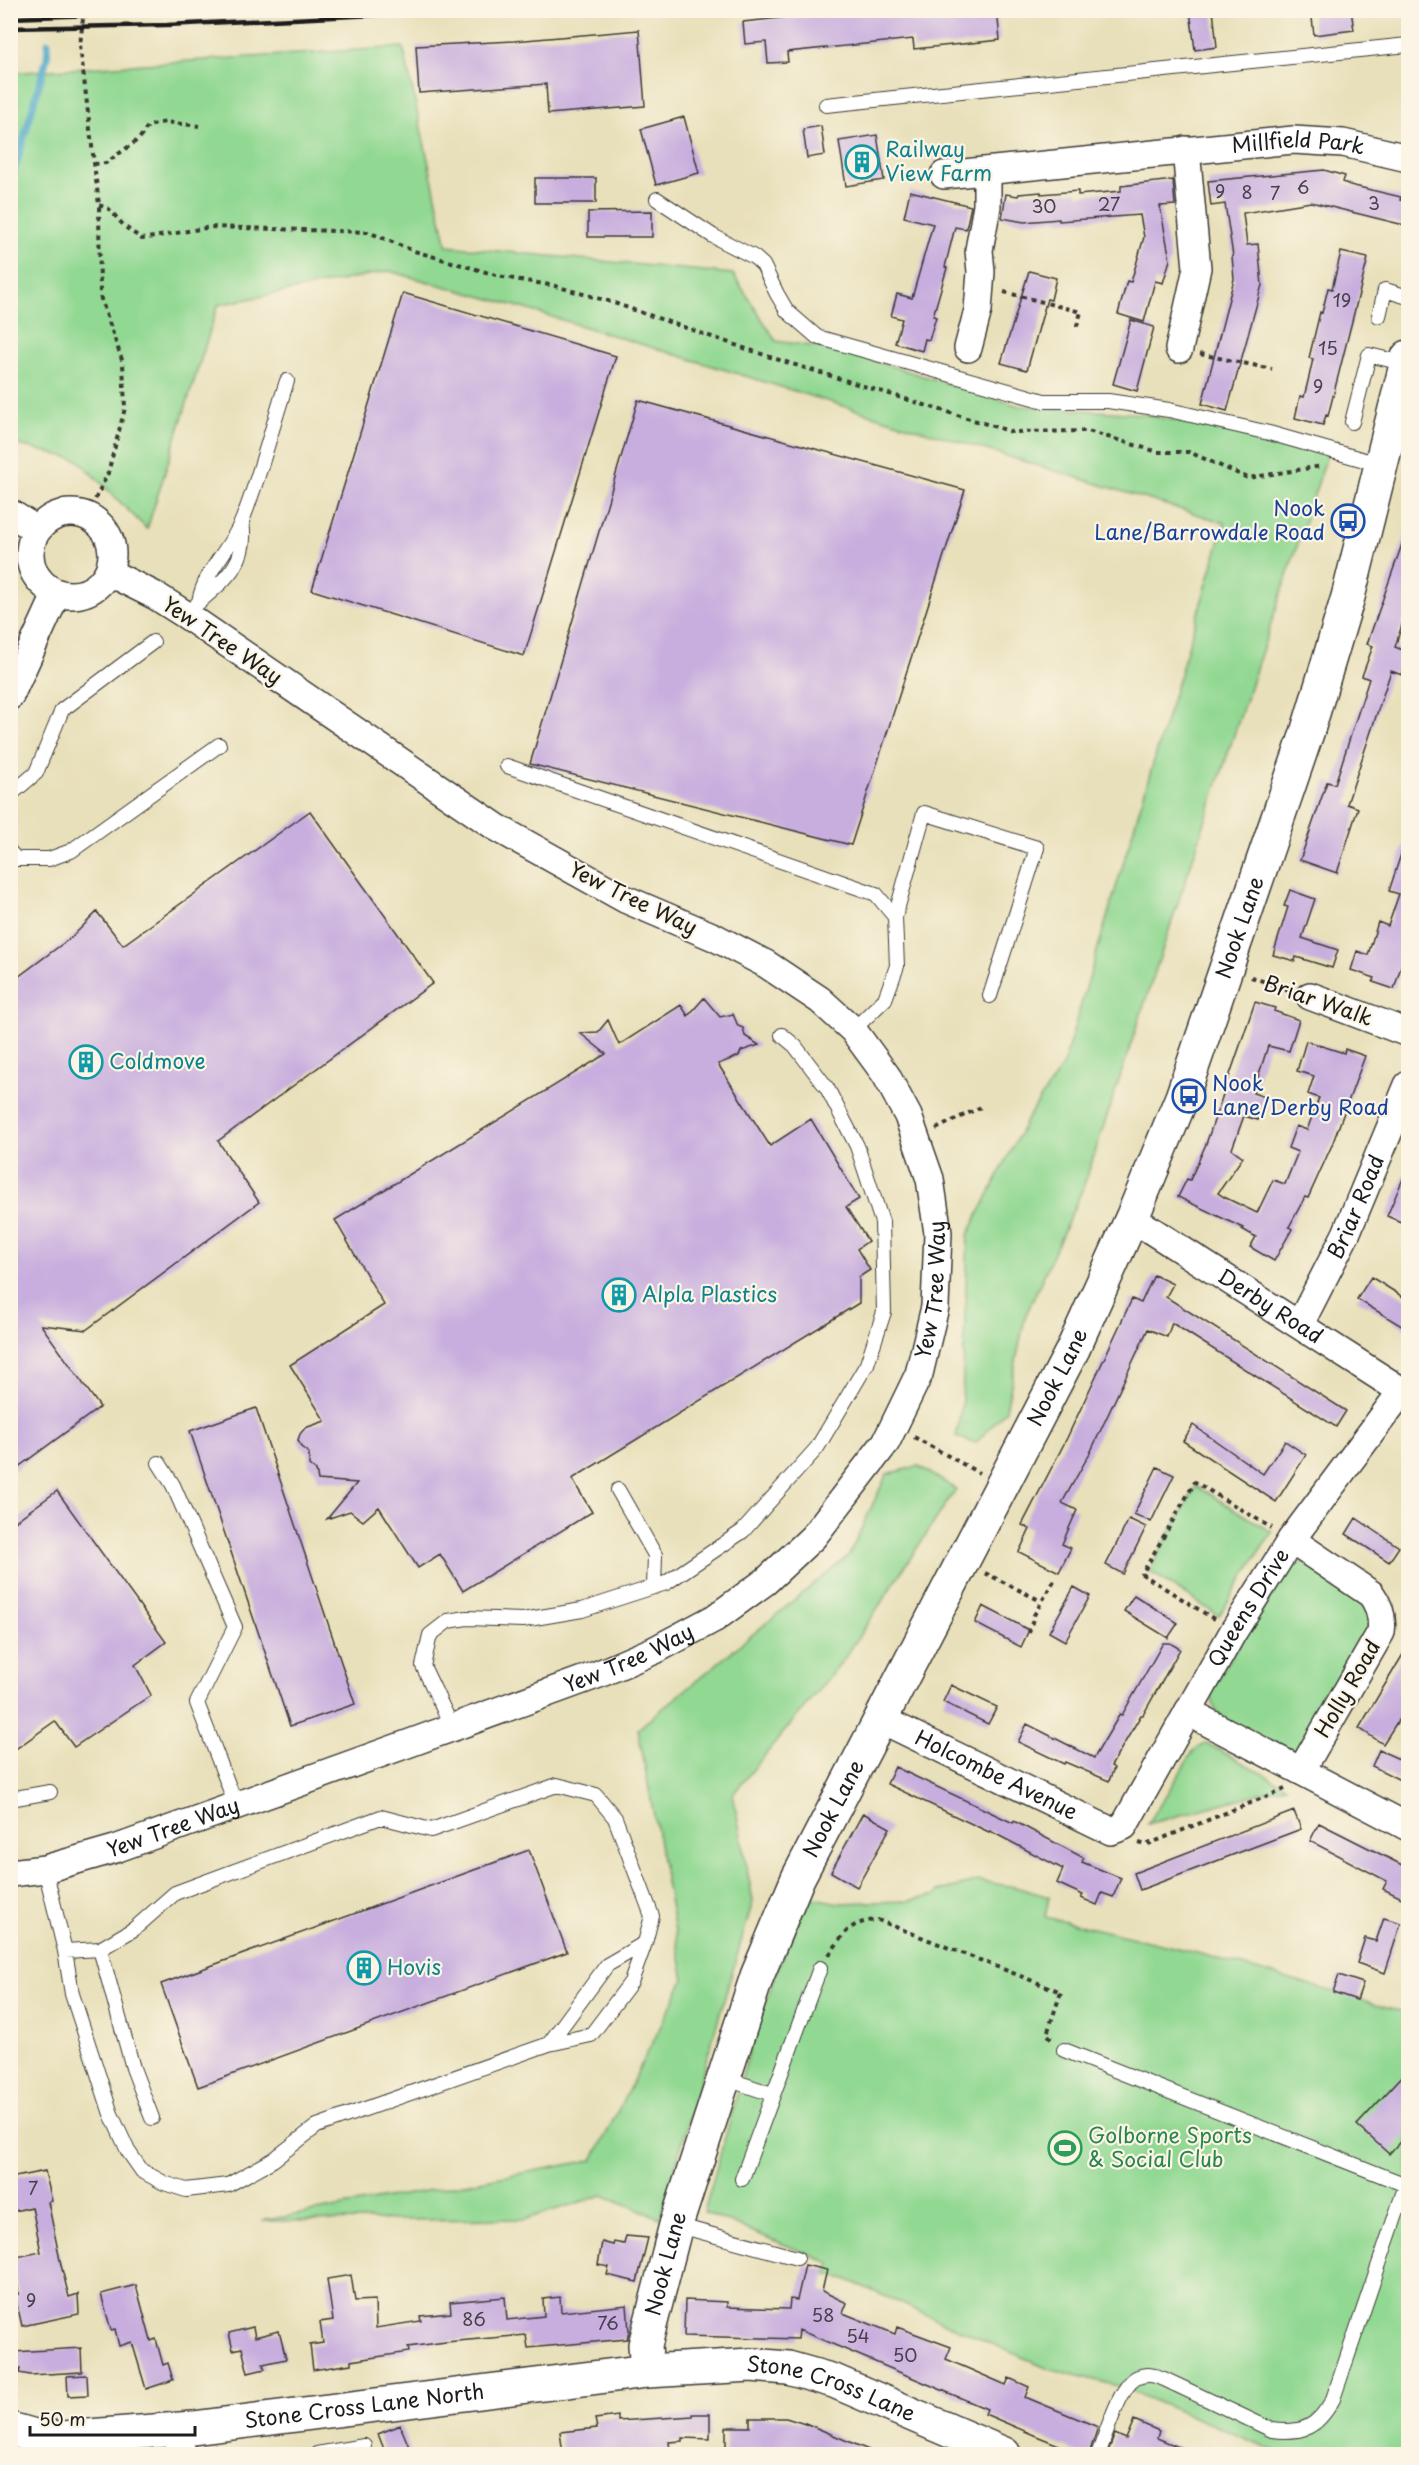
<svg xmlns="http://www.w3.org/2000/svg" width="1419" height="2465" viewBox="0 0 1419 2465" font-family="'Playpen Sans',sans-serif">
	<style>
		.green { fill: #91d892; stroke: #567a57; stroke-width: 1.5 }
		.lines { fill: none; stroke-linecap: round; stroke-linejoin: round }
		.stream { stroke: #48a6c7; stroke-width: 7 }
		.building { fill: #c8aede }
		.lane-casing { stroke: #3b3934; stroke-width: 16 }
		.street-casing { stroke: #3b3934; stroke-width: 30 }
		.secondary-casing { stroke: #3b3934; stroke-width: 36 }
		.path { stroke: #3b3934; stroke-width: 4; stroke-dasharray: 4.5 4.5; stroke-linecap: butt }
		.lane { stroke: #fff; stroke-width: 14 }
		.street { stroke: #fff; stroke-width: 27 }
		.secondary { stroke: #fff; stroke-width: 33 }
		.rail { stroke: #1c1c1c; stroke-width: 4.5 }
		.labels { text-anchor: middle; stroke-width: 4.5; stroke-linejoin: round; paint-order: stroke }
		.number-label { font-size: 18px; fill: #47404c }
		.street-label { font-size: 21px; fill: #1c1c1c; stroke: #fcf5e5 }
		.culture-label { font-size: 21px; fill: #0d838f; stroke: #fcf5e5; text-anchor: start }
		.transit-label { font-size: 21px; fill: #164399; stroke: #fcf5e5; text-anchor: end }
		.leisure-label { font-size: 21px; fill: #27864d; stroke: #fcf5e5; text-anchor: start }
	</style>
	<rect width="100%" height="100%" fill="#fcf5e5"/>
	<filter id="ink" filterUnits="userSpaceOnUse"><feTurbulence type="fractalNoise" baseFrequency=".0167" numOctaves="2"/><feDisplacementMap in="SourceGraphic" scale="12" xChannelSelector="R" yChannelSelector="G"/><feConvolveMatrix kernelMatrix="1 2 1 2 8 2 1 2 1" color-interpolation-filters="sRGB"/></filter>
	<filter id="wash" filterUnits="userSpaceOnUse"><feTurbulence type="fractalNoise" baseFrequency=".008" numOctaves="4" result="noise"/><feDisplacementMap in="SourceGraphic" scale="24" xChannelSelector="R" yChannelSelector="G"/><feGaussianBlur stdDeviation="1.35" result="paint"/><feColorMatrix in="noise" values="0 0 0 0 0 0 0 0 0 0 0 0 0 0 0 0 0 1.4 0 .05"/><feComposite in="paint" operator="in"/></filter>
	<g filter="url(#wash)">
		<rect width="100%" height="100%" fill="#e8e0ba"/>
		<!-- green -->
		<path class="green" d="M403 47 447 246 733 274 776 341 840 350 1019 406 1141 414 1329 450 1083 1188 1025 1317 1006 1410 976 1443 956 1437 962 1403 968 1235 1027 1119 1063 1065 1225 523 523 308 389 271 218 305 147 529 78 460 11 443 10 73Z
			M918 1466 956 1489 844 1659 733 1794 753 1901 660 2218 603 2195 525 2219 262 2221 593 2160 684 1980 638 1729 849 1555 887 1474Z
			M1196 1486 1272 1532 1219 1616 1149 1571Z
			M1309 1561 1368 1601 1373 1622 1303 1748 1285 1754 1216 1713 1210 1691 1289 1565Z
			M1206 1743 1286 1786 1148 1824 1194 1750Z
			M979 1881 1015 1887 1049 1897 1045 1917 1190 1951 1408 2013V2454H1283L1118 2386 1044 2367 846 2279 827 2275 830 2263 704 2212 753 2038 779 1965 810 1897 839 1903 908 1901 935 1895 937 1892Z"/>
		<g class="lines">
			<!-- stream -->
			<path class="stream" d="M10 186 47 58 48 43"/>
		</g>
		<g id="blocks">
			<!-- building -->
			<path class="building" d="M854 10H997L1000 40 914 49 913 39 787 52 788 62 768 63 766 42 745 44 743 22Z
				M1190 10H1213L1217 47 1195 50Z
				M1311 10H1351L1354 30 1314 35Z
				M639 30 645 106 548 114 546 84 419 93 416 46 514 41Z
				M684 117 699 173 656 185 641 129Z
				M821 126 825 155 807 158 803 129Z
				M877 135 884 180 846 186 839 141Z
				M1324 170 1345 176 1343 182 1350 185 1401 197 1400 200 1408 202V226L1311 202 1243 213 1247 245 1258 244 1262 285 1227 411 1202 404 1234 279 1232 256H1233L1225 204 1211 206 1208 181Z
				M535 178H596V203H535Z
				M1173 180 1175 205 1160 206 1170 260 1163 283 1155 281 1144 322 1118 314 1127 281 1131 282 1144 237 1140 215 1059 221V219L1024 222 1002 218 1006 194 1018 196 1019 194 1041 192V194L1078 191V195L1121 191V186Z
				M910 191 971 206 966 229 955 227 945 267 947 268 933 316 936 317 929 340 925 339 922 351 895 343 902 319 891 316 897 294 912 298 933 224 904 217Z
				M652 211V237H588V212Z
				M1341 252 1368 258 1328 416 1326 415 1323 425 1295 418 1300 396 1304 397 1309 377 1313 359 1309 358 1320 312 1322 313 1328 288 1332 289Z
				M1029 271 1056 278 1051 300 1047 299 1027 370 1001 363Z
				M403 293 616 356 524 656 312 590Z
				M1131 320 1154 327 1137 391 1113 384Z
				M638 400 965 490 851 845 530 764Z
				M1406 533H1408V606L1395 647 1408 652V657L1402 675 1391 671 1347 804 1358 808 1337 873 1300 860 1327 782 1335 784 1369 679 1362 676 1373 646 1367 644Z
				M310 811 433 983 218 1141 259 1202 86 1330 41 1325 100 1407 10 1473V983L73 936 97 912 123 945Z
				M1405 842 1408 843V944L1394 989 1373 982 1375 978 1351 970 1357 951 1368 955 1378 922 1388 926 1399 894 1389 891Z
				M1290 890 1315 899 1302 938 1338 950 1332 968 1296 957 1295 961 1273 955 1288 907 1284 906Z
				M704 998 720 1017 733 1014 738 1026 743 1028 745 1036 759 1045 741 1051 739 1056 718 1064 770 1146 811 1119 859 1199 846 1207 868 1241 857 1249 870 1270 859 1277V1303L572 1479 592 1512 463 1591 440 1554 418 1568 379 1507 363 1521 350 1511 327 1519 357 1483 318 1480 316 1471 309 1465V1453L301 1447 298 1440 300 1434 305 1428 325 1421 290 1365 384 1305 335 1220 606 1054 580 1033 598 1032 608 1020 619 1045 681 1005 688 1016Z
				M1255 1002 1275 1008 1274 1011 1299 1020 1289 1051 1268 1046 1253 1093 1265 1097 1258 1120 1244 1116 1232 1149 1243 1157 1218 1193 1224 1197 1257 1213 1273 1180 1285 1184 1298 1152 1288 1148 1296 1126 1307 1130 1319 1098 1308 1094 1314 1076 1297 1071 1306 1041 1344 1053 1345 1049 1365 1056 1332 1145 1308 1198 1305 1197 1289 1227 1292 1229 1274 1261 1250 1247 1256 1237 1242 1229 1243 1228 1178 1197 1187 1179 1190 1180 1206 1144Z
				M1408 1167V1225L1387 1216Z
				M1154 1275 1173 1284 1166 1297 1346 1411 1336 1427 1172 1323 1167 1337 1148 1329 1091 1451 1062 1503 1077 1510 1062 1544 1071 1548 1059 1572 1019 1552 1030 1529 1022 1525 1067 1438 1132 1299 1141 1303Z
				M1371 1277 1408 1300V1330L1357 1299Z
				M256 1408 355 1704 290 1726 190 1431Z
				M1193 1425 1263 1474 1285 1441 1306 1455 1276 1502 1183 1441Z
				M1157 1467 1174 1475 1151 1522 1134 1514Z
				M57 1491 166 1642 135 1665 151 1695 74 1747 55 1721 10 1753V1525Z
				M1356 1518 1399 1547 1389 1562 1346 1534Z
				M1129 1519 1146 1527 1123 1574 1106 1565Z
				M1074 1587 1090 1596 1065 1641 1049 1632Z
				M1134 1595 1178 1623 1168 1638 1124 1611Z
				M983 1606 1029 1630 1021 1647 975 1623Z
				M1163 1643H1170L1180 1649 1143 1715H1141L1111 1766 1114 1768 1109 1781 1065 1762 1064 1764 1018 1742 1027 1724 1094 1758 1120 1714 1122 1715Z
				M1408 1646V1705L1383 1744 1359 1728Z
				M951 1685 997 1707 988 1724 943 1702Z
				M1379 1750 1408 1763V1784L1372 1766Z
				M895 1767 1013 1823 1014 1821 1084 1858 1082 1862 1121 1878 1113 1897 1102 1893 1097 1905 1081 1898 1083 1895 1057 1883 1063 1869 990 1831 989 1832 887 1784Z
				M1294 1811 1301 1829 1140 1890 1134 1873Z
				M863 1813 890 1828 857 1887 831 1872Z
				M1319 1823 1408 1868V1901L1383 1889 1387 1881 1310 1841Z
				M529 1850 567 1952 198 2087 161 1984Z
				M1384 1918 1401 1923 1385 1973 1357 1963 1365 1938 1376 1941Z
				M1339 1975 1363 1983 1357 2000 1333 1992Z
				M1408 2070V2133L1389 2154 1357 2125Z
				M45 2171 52 2201 48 2202 61 2265 69 2297 78 2294 79 2314 22 2326 15 2295 19 2294 12 2258 41 2252 32 2207 10 2212V2178Z
				M626 2236 648 2238 637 2282 607 2275 609 2267 598 2265 602 2242 613 2245 614 2242 624 2244Z
				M805 2265 827 2270 822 2291 847 2303 843 2313 895 2334 897 2327 951 2347 946 2359 1006 2385 1009 2378 1029 2387 1025 2397 1098 2427 1089 2454H1081L1034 2435 985 2414 987 2409 799 2330 798 2339 684 2336 685 2300 727 2302V2307L789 2309 790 2299 797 2300Z
				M351 2275 355 2301 375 2300 376 2328 421 2321 420 2316 451 2313 450 2302 505 2297 507 2320 544 2316 543 2299 560 2297 561 2312 627 2305 629 2331 627 2339 528 2348 526 2335 446 2342 408 2347 409 2352 351 2361V2364L313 2370 310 2345 323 2343 320 2322 333 2320 327 2279Z
				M136 2285 151 2341 156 2339 163 2365 168 2363 173 2380 146 2389 132 2342 119 2346 115 2329 111 2330 101 2294Z
				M253 2327 255 2337 279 2331 286 2359 263 2364 265 2369 248 2373 242 2348 233 2350 229 2333Z
				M81 2348 82 2372 30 2375 19 2373 20 2369 12 2368 14 2352Z
				M87 2375 88 2395 68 2396 67 2376Z
				M693 2414H710V2439L682 2438V2441L669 2442 670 2450 622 2453 623 2454H563L560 2432 597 2428 595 2419 618 2416V2421L693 2416Z
				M750 2418H786L805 2424V2423L878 2454H726V2427H750Z
				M1134 2420 1159 2431 1157 2438 1196 2454H1107L1115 2434 1126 2439Z
				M400 2425 412 2454H386L378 2434Z"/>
		</g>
	</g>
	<g filter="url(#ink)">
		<use href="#blocks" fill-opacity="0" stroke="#3b3934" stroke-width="1.5"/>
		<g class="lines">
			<!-- lane casing -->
			<g class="lane-casing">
				<path id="lane" d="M826 105 1408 45
					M657 199 713 236 754 257 763 265 777 294 787 311 817 337 1044 401H1108L1169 410 1269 433 1382 465
					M1379 316 1385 290 1408 297
					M1352 422 1369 355 1407 364
					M199 602C204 571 230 550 242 521 260 476 272 427 287 381
					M197 604C225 579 249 563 242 522
					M507 766 876 894 895 917 897 966 885 999 853 1030
					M10 795 36 773 62 710 153 642
					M10 852 16 859H49L71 851 219 745
					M895 917 924 813 1037 848 990 996
					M159 1463 173 1485 235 1627 197 1703 236 1805
					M618 1490 655 1555 654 1587
					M452 1727 423 1666 430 1635 448 1621 467 1618 523 1620 582 1610 666 1583 743 1531 817 1448 867 1364 884 1312 882 1222 857 1146 827 1088 795 1046 782 1035
					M10 1799 50 1792
					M45 1869 65 1951 72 1994 111 2114 128 2151 142 2171 164 2183 186 2190 228 2185 273 2160 317 2126 549 2044 607 1965 645 1943 652 1916 615 1818 596 1795 557 1785 431 1830 381 1817 175 1893 134 1929 100 1949 65 1951
					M100 1949 133 2068 152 2118
					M549 2044 591 2035 631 1982 645 1943
					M1064 2050 1406 2185 1333 2399C1318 2427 1303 2434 1272 2430L1164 2379C1154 2375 1146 2373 1136 2378 1119 2387 1106 2436 1098 2454
					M724 2078 772 2094
					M742 2179 820 1968
					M676 2225 797 2258
					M317 2454 364 2446"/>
			</g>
			<!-- street casing -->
			<g class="street-casing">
				<g id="street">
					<path id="s1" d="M944 175 1293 140 1343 143 1408 158"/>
					<path d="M968 348 978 310 981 272 979 250 987 206V171"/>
					<path d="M1179 349 1197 268 1186 150"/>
					<circle cx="71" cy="554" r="41"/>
					<path d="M10 513 37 530"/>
					<path d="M10 696 57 593"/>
					<path d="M1310 996 1408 1033"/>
					<path id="s2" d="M1132 1218 1408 1395"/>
					<path id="s3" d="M1300 1324 1346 1234 1408 1085"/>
					<path d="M1291 1540 1371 1594C1380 1606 1383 1618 1381 1632L1301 1771"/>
					<path d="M1188 1712 1408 1827"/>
					<path id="s4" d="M880 1719 1111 1831 1124 1826 1233 1632 1291 1540 1402 1391"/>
					<path id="s5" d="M10 1873 45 1869 115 1849 410 1743 599 1674 655 1650 715 1618 766 1581 813 1537 886 1442 919 1374 935 1307 938 1233 930 1179 908 1116 886 1075 853 1030 820 1000 766 964 714 937 625 899 496 827 186 615 156 596 108 572"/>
					<path d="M177 2429 182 2454"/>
				</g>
			</g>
			<!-- secondary casing -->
			<g class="secondary-casing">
				<g id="secondary">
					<path id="s6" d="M647 2371 645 2345 676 2225 757 1976 798 1878 1073 1349 1132 1218 1182 1097 1307 733 1348 597 1408 357"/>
					<path id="s7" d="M10 2429 35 2436 62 2438 193 2428 647 2371 751 2365 788 2368 834 2381 1004 2454"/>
				</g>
			</g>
			<!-- path -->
			<path class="path" d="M84 10 80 45 99 205 100 296 123 363 125 408 108 473 87 516
				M94 164 106 163 139 139 148 126 165 122 199 126
				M99 205 109 209 125 227 142 239 211 227 368 232 414 251 503 277 555 286 608 301 773 358 1012 432 1088 431 1158 452H1189L1248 478 1322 466
				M1004 292 1081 312 1076 329
				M1200 354 1272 369
				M1251 977 1289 990
				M936 1129 981 1107
				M914 1437 979 1473
				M985 1573 1041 1601
				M1214 1619 1142 1574 1195 1482 1272 1528
				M1029 1633 1034 1615 1055 1579
				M1139 1843 1146 1845 1285 1789
				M829 1955C845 1933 848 1922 878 1920L1061 1992 1047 2034 1052 2039"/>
			<!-- lane -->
			<use href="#lane" class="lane"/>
			<!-- street -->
			<use href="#street" class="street"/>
			<!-- secondary -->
			<use href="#secondary" class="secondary"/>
			<!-- rail -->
			<path class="rail" d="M10 18 236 10
				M10 28 167 25 477 10"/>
		</g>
	</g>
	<!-- icons -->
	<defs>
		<g id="building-ring" transform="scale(1.725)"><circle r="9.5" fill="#fcf5e5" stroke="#0f9aa8" stroke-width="1.5"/><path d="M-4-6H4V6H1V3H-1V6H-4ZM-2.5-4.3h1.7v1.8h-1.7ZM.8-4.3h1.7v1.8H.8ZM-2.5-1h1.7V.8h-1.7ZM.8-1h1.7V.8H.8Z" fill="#0f9aa8"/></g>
		<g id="bus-ring" transform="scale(1.725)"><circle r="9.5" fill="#fcf5e5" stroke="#1a4fb4" stroke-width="1.5"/><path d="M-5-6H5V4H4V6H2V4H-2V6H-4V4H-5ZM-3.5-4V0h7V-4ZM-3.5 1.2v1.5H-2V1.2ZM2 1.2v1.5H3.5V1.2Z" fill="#1a4fb4"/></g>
		<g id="stadium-ring" transform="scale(1.725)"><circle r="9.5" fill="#fcf5e5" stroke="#2e9e5b" stroke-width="1.5"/><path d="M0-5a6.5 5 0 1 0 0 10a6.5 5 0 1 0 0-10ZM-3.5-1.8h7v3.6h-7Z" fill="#2e9e5b"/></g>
	</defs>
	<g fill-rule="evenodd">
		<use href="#building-ring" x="862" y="162"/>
		<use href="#bus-ring" x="1348" y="521"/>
		<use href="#building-ring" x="86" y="1062"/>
		<use href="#bus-ring" x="1189" y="1096"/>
		<use href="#building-ring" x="619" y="1295"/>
		<use href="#building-ring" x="364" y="1968"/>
		<use href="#stadium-ring" x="1065" y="2148"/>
	</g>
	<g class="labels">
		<!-- number labels -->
		<g class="number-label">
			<text x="1303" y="194">6</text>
			<text x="1220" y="198">9</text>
			<text x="1247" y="199">8</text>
			<text x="1275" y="200">7</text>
			<text x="1374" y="210">3</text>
			<text x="1109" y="211">27</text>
			<text x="1044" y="213">30</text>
			<text x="1342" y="307">19</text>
			<text x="1328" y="355">15</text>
			<text x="1318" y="393">9</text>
			<text x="33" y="2195">7</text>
			<text x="31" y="2307">9</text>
			<text x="823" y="2322">58</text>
			<text x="474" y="2326">86</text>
			<text x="608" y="2330">76</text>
			<text x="858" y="2343">54</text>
			<text x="905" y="2362">50</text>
		</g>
		<!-- street labels -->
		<g class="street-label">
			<text dy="7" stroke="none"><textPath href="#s1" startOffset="356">Millfield Park</textPath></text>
			<text transform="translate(222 641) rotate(34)" y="7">Yew Tree Way</text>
			<text transform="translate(633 899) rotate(26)" y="7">Yew Tree Way</text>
			<text dy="7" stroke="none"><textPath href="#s6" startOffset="1568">Nook Lane</textPath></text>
			<text transform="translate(1318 1001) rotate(19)" y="7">Briar Walk</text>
			<text dy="7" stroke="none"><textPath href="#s3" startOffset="130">Briar Road</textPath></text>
			<text dy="7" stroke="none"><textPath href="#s5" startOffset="1160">Yew Tree Way</textPath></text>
			<text dy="7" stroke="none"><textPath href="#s2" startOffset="164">Derby Road</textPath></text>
			<text dy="7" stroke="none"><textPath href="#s6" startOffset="1082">Nook Lane</textPath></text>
			<text dy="7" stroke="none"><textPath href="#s4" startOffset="522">Queens Drive</textPath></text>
			<text dy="7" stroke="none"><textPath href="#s5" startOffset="656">Yew Tree Way</textPath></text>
			<text transform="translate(1348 1689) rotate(-60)" y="7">Holly Road</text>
			<text dy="7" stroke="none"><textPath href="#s4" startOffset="129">Holcombe Avenue</textPath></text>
			<text dy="7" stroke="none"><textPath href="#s6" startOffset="596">Nook Lane</textPath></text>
			<text dy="7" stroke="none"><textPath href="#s5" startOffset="170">Yew Tree Way</textPath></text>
			<text dy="7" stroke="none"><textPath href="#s6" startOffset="110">Nook Lane</textPath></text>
			<text dy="7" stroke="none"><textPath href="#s7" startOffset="830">Stone Cross Lane</textPath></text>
			<text dy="7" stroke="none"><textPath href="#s7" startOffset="357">Stone Cross Lane North</textPath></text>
		</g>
		<!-- culture labels -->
		<g class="culture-label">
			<text x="885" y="157">Railway<tspan x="885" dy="24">View Farm</tspan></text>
			<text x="109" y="1069">Coldmove</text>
			<text x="642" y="1302">Alpla Plastics</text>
			<text x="387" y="1975">Hovis</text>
		</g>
		<!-- transit labels -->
		<g class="transit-label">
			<text x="1325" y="516">Nook<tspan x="1325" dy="24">Lane/Barrowdale Road</tspan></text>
			<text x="1212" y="1091" text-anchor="start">Nook<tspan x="1212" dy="24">Lane/Derby Road</tspan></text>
		</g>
		<!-- leisure labels -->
		<g class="leisure-label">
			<text x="1088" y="2143">Golborne Sports<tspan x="1088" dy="24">&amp; Social Club</tspan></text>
		</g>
	</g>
	<!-- margin -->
	<rect width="1419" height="2465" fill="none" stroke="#fcf5e5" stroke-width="36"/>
	<!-- scale -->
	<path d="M30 2426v9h165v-9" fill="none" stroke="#1c1c1c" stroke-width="3"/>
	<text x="39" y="2426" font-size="18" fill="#1c1c1c" stroke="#fcf5e5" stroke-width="4.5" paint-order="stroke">50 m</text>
</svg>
